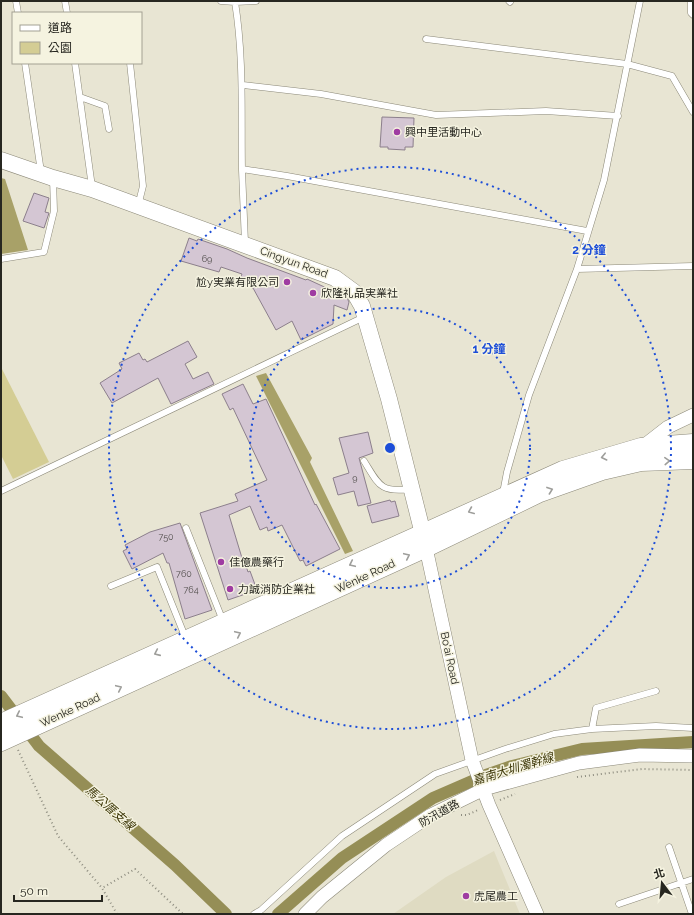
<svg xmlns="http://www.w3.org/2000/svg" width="694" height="915" viewBox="0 0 694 915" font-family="Raleway,'Noto Sans TC',sans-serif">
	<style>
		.built { fill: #dfdbc2 }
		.green { fill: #d4cd94 }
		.forest { fill: #a8a168 }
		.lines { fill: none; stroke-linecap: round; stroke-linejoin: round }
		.canal { stroke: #958e56; stroke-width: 12 }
		.building { fill: #d4c6d3; stroke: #8c7f8c }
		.service-casing { stroke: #8b8878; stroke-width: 7 }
		.minor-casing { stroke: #8b8878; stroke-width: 14 }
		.tertiary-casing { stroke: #8b8878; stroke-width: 17 }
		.secondary-casing { stroke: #8b8878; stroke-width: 19 }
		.path { stroke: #8f8e81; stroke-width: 2; stroke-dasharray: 1 3; stroke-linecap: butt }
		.service { stroke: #fff; stroke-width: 6 }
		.minor { stroke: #fff; stroke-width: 13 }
		.tertiary { stroke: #fff; stroke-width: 16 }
		.secondary { stroke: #fff; stroke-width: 18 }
		.oneway { stroke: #9e9e9b }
		.ring { fill: none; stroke: #1d4ed8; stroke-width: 2; stroke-dasharray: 2 4 }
		.poi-dot { fill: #9f3ca2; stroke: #f5f3e0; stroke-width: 1.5 }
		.labels { text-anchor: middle; stroke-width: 3; stroke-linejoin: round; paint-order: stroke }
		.number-label { font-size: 9px; fill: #524f4d }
		.poi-label { font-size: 11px; fill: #272720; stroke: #f5f3e0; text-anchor: start }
		.street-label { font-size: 11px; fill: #272720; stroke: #f5f3e0 }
		.water-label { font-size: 12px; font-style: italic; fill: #3e3809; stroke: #f5f3e0 }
		.centre { fill: #1d4ed8; stroke: #f5f3e0; stroke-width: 2 }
		.ring-label { font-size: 12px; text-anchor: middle; font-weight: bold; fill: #1d4ed8; stroke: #f5f3e0; stroke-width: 3; stroke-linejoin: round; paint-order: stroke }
	</style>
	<rect width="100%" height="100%" fill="#e8e5d3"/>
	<!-- built -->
	<path class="built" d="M494 851 520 914H393L446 877Z"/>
	<!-- green -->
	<path class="green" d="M1 367 49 462 13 479 1 455Z"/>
	<!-- forest -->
	<path class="forest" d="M1 178 5 179 28 250 1 254Z
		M266 373 312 458 310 462 353 551 345 554 256 376Z"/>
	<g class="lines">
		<!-- canal -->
		<path class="canal" d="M1 696 39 746 175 865 226 914
			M278 914 342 858 433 798 486 775 512 766 582 749 693 742"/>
	</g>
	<!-- building -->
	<path class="building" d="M382 117 414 118 413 147H405V150L388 149V147H380Z
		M34 193 49 198 45 212 49 213 44 228 23 221Z
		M189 238 197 241 198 239 227 249 247 258 306 280 307 279 331 290 347 298 349 302 347 310 334 305 333 324 301 340 292 321 276 330 253 288 239 281 242 274 221 267 219 272 181 261Z
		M188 341 197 357 185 364 193 379 208 372 214 384 171 404 158 378 112 403 100 383 122 369 119 363 139 353 143 360 145 359 147 362Z
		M243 384 253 404 266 399 315 505 316 504 340 549 306 566 303 560 300 561 282 525 268 531 267 527 260 530 250 506 229 515 242 558 243 557 248 572 250 571 257 590 228 600 200 513 238 501 235 494 267 480 233 408 230 410 222 394Z
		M368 432 373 453 359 458 371 503 358 506 354 491 338 495 333 478 349 473 339 438Z
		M390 500 391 502 395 501 399 516 372 523 367 506Z
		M180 523 212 610 185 619 169 563H167L163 553 132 569 123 551 127 549 125 545 150 532Z"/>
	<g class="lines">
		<!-- service casing -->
		<g class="service-casing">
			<path id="service" d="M16 1 18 13
				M65 1 67 13
				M221 1 235 2C244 58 241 113 242 170 243 194 244 219 245 243
				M509 1 510 2
				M691 1V13L693 15
				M235 2 256 1
				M426 39 627 64 672 76 693 112
				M25 63 41 172
				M75 63 92 187
				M130 63 143 186 138 206
				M243 85 321 94 436 115 546 111 618 116
				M80 97 105 106 109 129
				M242 169 287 176 587 231
				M1 259 44 252 54 211 53 178
				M577 269 693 266
				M364 461C379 485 380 493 411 489
				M1 491 364 317
				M503 493 507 472 529 395 577 269 604 180 640 1
				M186 528 223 621
				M111 586 157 567 186 639
				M592 729 596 708 656 691
				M669 847 692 914
				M619 904 693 879
				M254 914 261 910 342 836 435 774 505 749 554 734 592 729 656 726 693 728"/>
		</g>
		<!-- minor casing -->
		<g class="minor-casing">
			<path id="minor" d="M641 448 668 427 693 415
				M426 548 472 760 489 805 537 914
				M305 914 322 897 386 845 431 815 484 789 579 763 640 755 693 756"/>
		</g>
		<!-- tertiary casing -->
		<g class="tertiary-casing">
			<path id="tertiary" d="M1 160 53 178 92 189 335 278 354 292 362 306 389 399 426 546"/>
		</g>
		<!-- secondary casing -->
		<g class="secondary-casing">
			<path id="secondary" d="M1 723 563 470 641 447 693 443
				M1 742 426 548 540 493 602 471 641 462 693 460"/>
		</g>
		<!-- path -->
		<path class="path" d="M18 750 58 836 102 888
			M577 777 642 769 693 770
			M500 800 515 794
			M461 815H467L478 810
			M117 914 102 888 135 869 183 914"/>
		<!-- service -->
		<use href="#service" class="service"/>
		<!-- minor -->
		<use href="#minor" class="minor"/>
		<!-- tertiary -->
		<use href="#tertiary" class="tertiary"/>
		<!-- secondary -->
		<use href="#secondary" class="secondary"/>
	</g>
	<!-- one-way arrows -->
	<defs><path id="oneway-chevron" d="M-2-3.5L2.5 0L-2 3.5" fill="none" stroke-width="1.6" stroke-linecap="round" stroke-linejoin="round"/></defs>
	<g class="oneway">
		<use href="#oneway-chevron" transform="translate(604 457) rotate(167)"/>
		<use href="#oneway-chevron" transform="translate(667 461) rotate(-3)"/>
		<use href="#oneway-chevron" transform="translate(550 490) rotate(-20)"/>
		<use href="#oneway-chevron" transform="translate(471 511) rotate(157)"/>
		<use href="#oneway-chevron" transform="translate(407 556) rotate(-25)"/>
		<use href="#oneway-chevron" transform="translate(352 564) rotate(155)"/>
		<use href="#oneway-chevron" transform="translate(238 634) rotate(-25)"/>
		<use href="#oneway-chevron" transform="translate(157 653) rotate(156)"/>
		<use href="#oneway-chevron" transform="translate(119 688) rotate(-25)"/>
		<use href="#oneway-chevron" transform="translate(19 715) rotate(155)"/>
	</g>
	<!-- distance rings -->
	<g class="ring">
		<circle cx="390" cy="448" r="140"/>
		<circle cx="390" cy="448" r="281"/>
	</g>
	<!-- markers -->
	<g class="poi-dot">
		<circle cx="397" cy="132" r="4"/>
		<circle cx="287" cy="282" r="4"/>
		<circle cx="313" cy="293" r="4"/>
		<circle cx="221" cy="562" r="4"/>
		<circle cx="230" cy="589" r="4"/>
		<circle cx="466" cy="896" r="4"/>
	</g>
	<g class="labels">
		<!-- number labels -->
		<g class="number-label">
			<text x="207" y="262">69</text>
			<text x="355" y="481">9</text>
			<text x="166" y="540">750</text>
			<text x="184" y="577">760</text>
			<text x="191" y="593">764</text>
		</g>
		<!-- poi labels -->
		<g class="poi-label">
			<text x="405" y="136">興中里活動中心</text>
			<text x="279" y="286" text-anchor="end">尬y実業有限公司</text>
			<text x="321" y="297">欣隆礼品実業社</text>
			<text x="229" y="566">佳億農藥行</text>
			<text x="238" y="593">力誠消防企業社</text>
			<text x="474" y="900">虎尾農工</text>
		</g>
		<!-- street labels -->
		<g class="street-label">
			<text transform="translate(294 262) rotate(20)" y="4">Cingyun Road</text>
			<text transform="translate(365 576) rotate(-25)" y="4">Wenke Road</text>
			<text transform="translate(450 658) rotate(78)" y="4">Bo'ai Road</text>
			<text transform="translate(70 710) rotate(-25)" y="4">Wenke Road</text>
			<text transform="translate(439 813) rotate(-29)" y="4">防汛道路</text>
		</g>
		<!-- water labels -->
		<g class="water-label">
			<text transform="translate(513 769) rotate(-17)" y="4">嘉南大圳濁幹線</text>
			<text transform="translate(110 808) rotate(41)" y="4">馬公厝支線</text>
		</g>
	</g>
	<circle cx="390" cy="448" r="6" class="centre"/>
	<g class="ring-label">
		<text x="589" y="254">2 分鐘</text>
		<text x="489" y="353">1 分鐘</text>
	</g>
	<!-- border -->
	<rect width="694" height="915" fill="none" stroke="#272720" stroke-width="4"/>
	<!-- legend -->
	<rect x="12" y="12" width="130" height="52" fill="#f5f3e0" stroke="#a3a193"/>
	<rect x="20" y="25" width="20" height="6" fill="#ffffff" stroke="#a3a193"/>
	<text x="48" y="32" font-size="12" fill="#272720">道路</text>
	<rect x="20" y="42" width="20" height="12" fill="#d4cd94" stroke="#a3a193"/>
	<text x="48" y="52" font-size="12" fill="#272720">公園</text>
	<!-- north arrow -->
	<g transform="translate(662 883) rotate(344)" stroke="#f5f3e0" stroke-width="3" paint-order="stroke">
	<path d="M0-3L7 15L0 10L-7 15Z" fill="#272720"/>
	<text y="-6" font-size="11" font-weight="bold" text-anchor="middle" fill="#272720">北</text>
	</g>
	<!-- scale -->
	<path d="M14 895v6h88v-6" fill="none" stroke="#272720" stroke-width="2"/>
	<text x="20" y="895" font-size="12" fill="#272720" stroke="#f5f3e0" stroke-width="3" paint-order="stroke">50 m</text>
</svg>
